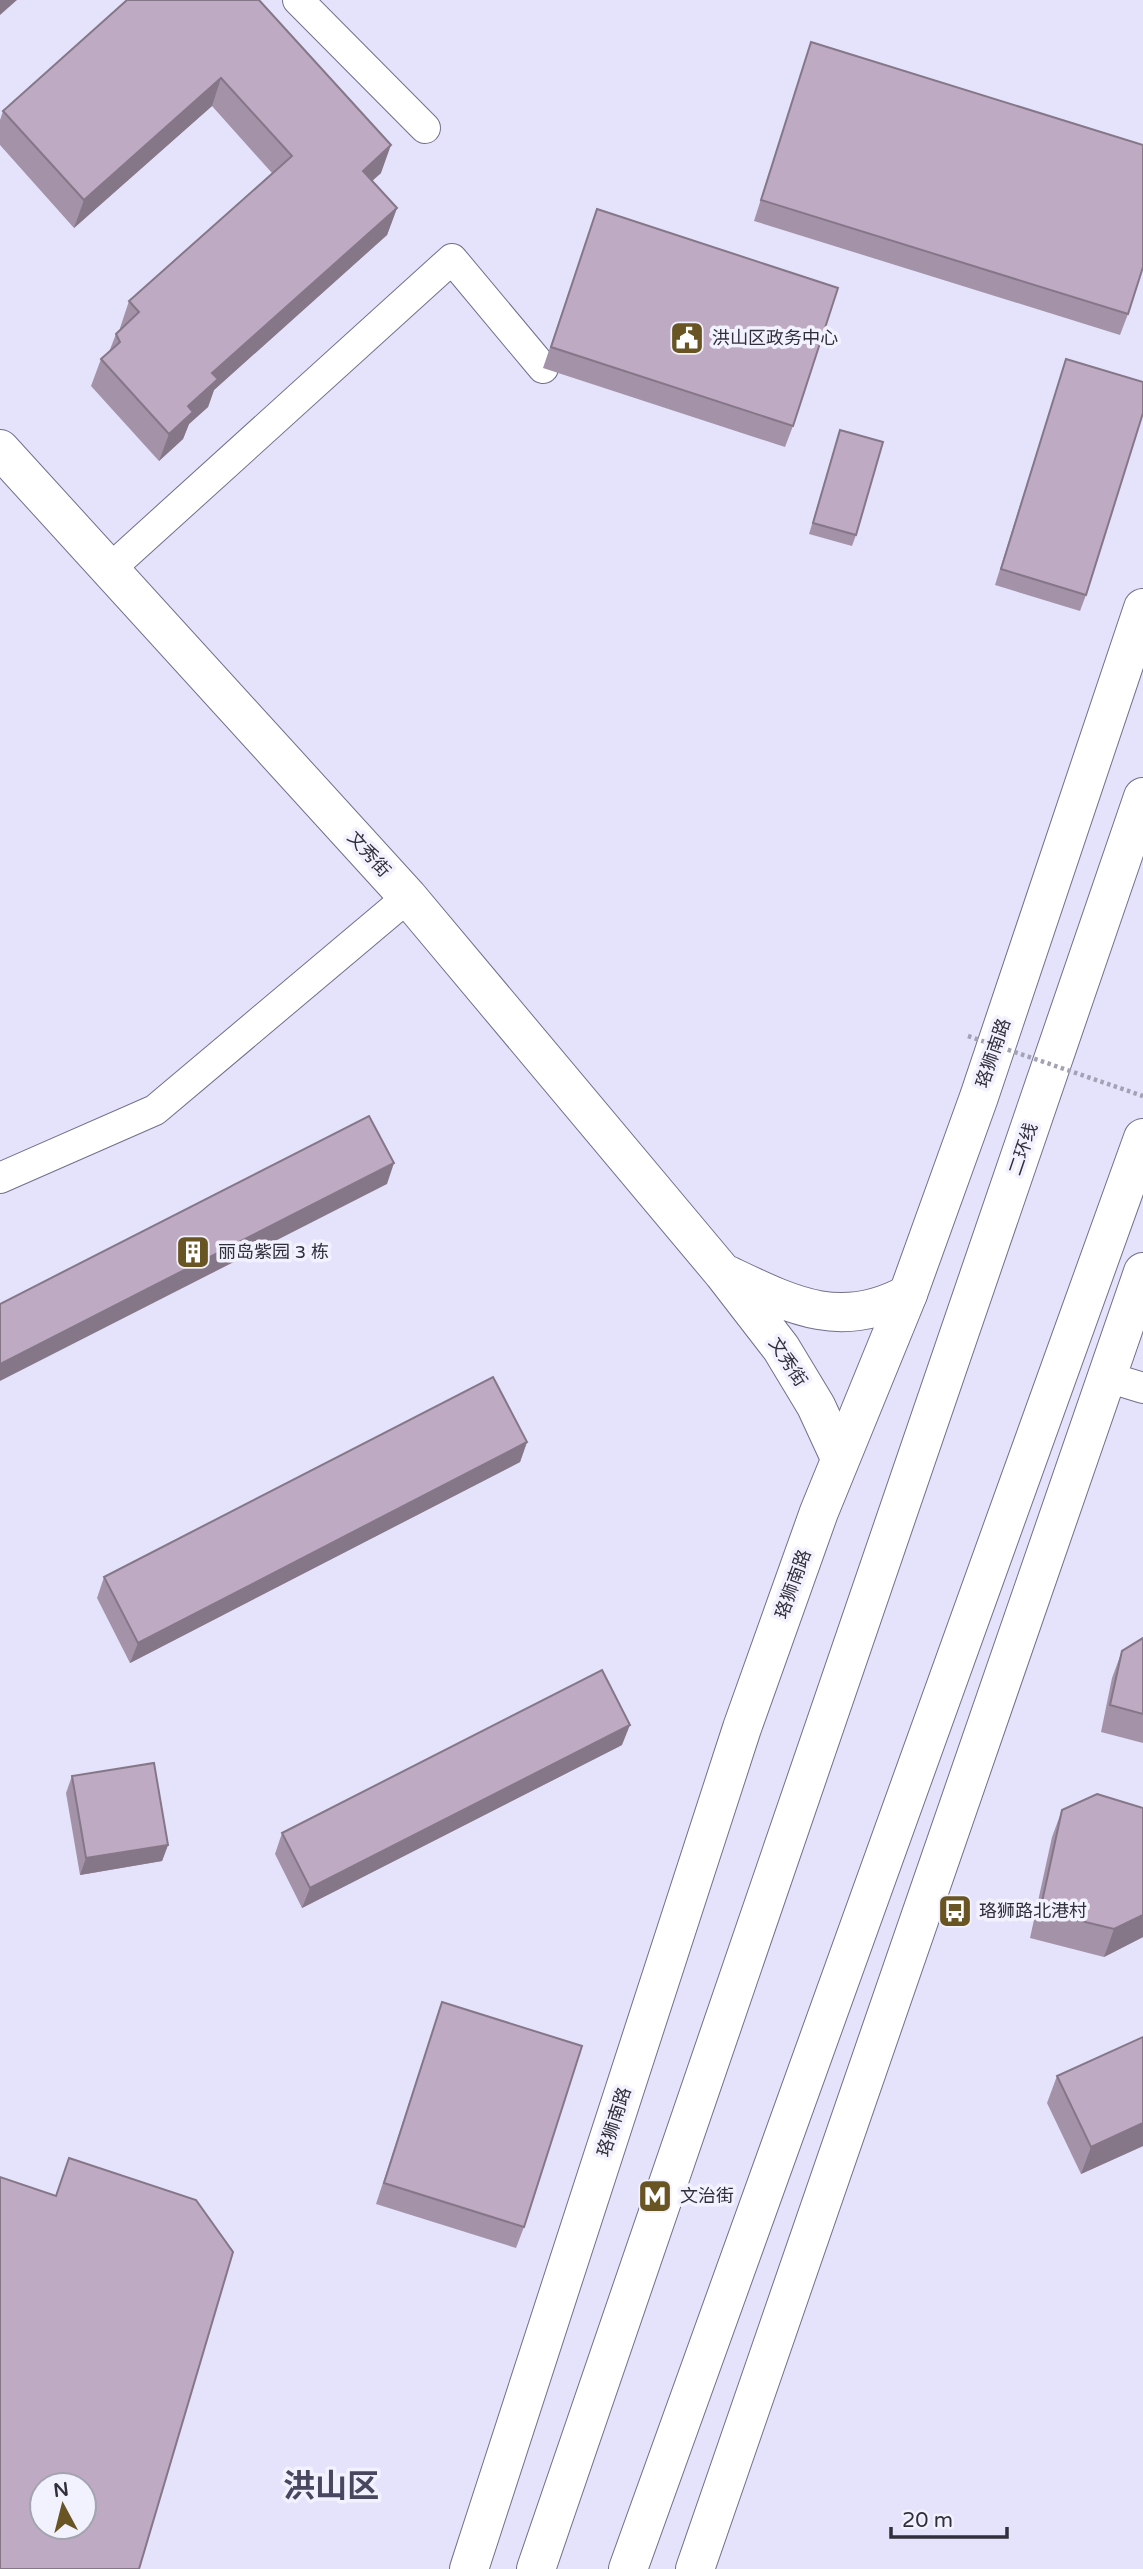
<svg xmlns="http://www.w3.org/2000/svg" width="1143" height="2569" viewBox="0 0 1143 2569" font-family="'Varela Round','Noto Sans SC',sans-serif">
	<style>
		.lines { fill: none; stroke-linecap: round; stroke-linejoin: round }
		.street-casing { stroke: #71708b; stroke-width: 32 }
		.secondary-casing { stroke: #71708b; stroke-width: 40 }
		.primary-casing { stroke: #71708b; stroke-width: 40 }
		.highway-casing { stroke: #71708b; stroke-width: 40 }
		.street { stroke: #fff; stroke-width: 30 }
		.secondary { stroke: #fff; stroke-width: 38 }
		.primary { stroke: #fff; stroke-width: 38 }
		.highway { stroke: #fff; stroke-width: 38 }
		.path-bridge { stroke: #a3a2b5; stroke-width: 4.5; stroke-dasharray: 3.5 3.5; stroke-linecap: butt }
		.wall { fill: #a392a8 }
		.shaded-wall { fill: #857788 }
		.building { fill: #beaac3; stroke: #857788; stroke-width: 2; fill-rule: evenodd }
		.labels { text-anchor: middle; stroke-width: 7; stroke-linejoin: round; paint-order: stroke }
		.poi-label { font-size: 18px; fill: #302f3b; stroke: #f2f1fe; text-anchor: start }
		.street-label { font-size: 18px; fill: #302f3b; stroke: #f2f1fe }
		.town-label { font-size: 32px; font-weight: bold; fill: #494760; stroke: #f2f1fe }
	</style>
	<rect width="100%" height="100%" fill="#e4e3fb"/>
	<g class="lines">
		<!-- street casing -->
		<g class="street-casing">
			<path id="street" d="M298 0 425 128
				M110 569 452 259 543 368
				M0 1178 155 1110 408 897
				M1107 1377 1143 1388"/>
		</g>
		<!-- secondary casing -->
		<g class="secondary-casing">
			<path id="secondary" d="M0 449 408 897 723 1273 781 1348 816 1406 840 1458
				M728 1275C791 1305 841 1331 908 1294"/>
		</g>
		<!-- primary casing -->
		<g class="primary-casing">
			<path id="primary" d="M469 2569 742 1728 819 1512 908 1294 979 1097 1143 608
				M695 2569 1143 1272"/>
		</g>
		<!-- highway casing -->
		<g class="highway-casing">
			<path id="highway" d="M536 2569 1143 797
				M628 2569 1143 1138"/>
		</g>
		<!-- street -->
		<use href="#street" class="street"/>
		<!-- secondary -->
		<use href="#secondary" class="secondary"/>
		<!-- primary -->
		<use href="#primary" class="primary"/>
		<!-- highway -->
		<use href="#highway" class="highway"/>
		<!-- path-bridge -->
		<path class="path-bridge" d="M968 1036 1143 1096"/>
	</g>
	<!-- wall -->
	<path class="wall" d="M127 0 381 173 372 181 397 208 387 235 214 390 208 407 189 424 183 439 159 461 91 386 101 359 109 352 116 334 120 329V328L129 301 272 173 212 106 74 228 0 145V120L3 111Z
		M811 42 1128 314 1120 335 754 221Z
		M597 209 793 426 785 447 543 368Z
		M1066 359 1086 595 1080 611 995 585Z
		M840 430 856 535 852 546 809 534Z
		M527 1442 520 1462 130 1663 97 1598 104 1577Z
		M1143 1638V1743L1101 1732 1112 1678 1122 1651Z
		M622 1745 302 1908 275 1854 282 1833Z
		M72 1776 168 1845 162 1861 80 1875 66 1793Z
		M1143 1808V1937L1104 1957 1030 1938 1052 1837 1062 1810Z
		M442 2002 524 2227 516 2248 376 2204Z
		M1143 2037V2146L1081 2174 1047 2103 1057 2076Z"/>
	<!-- shaded-wall -->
	<path class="shaded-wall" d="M0 0H17L0 15Z
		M221 78 212 106 74 228 84 200Z
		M391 145 381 173 353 198 363 171Z
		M397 208 387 235 214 390 208 407 189 424 183 439 159 461 169 434 212 373Z
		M394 1163 387 1184 0 1381V1364Z
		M527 1442 520 1462 130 1663 138 1643Z
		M630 1725 622 1745 302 1908 310 1888Z
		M168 1845 162 1861 80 1875 86 1858Z
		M1143 1915V1937L1104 1957 1114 1929Z
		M1143 2123V2146L1081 2174 1091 2147Z"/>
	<!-- building -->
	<path class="building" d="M127 0H259L391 145 363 171 397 208 212 373 218 379 188 406 193 412 169 434 101 359 120 342 116 334 139 312 129 301 292 156 221 78 84 200 3 111Z
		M811 42 1143 145V267L1128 314 761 200Z
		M597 209 838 288 793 426 551 347Z
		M1066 359 1143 382V413L1086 595 1001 569Z
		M840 430 883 442 856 535 813 523Z
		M369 1116 394 1163 0 1364V1304Z
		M493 1377 527 1442 138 1643 104 1577Z
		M1143 1638V1714L1110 1705 1122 1651Z
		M602 1670 630 1725 310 1888 282 1833Z
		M154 1763 168 1845 86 1858 72 1776Z
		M1097 1794 1143 1808V1915L1114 1929 1040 1911 1062 1810Z
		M442 2002 582 2046 524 2227 384 2183Z
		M1143 2037V2123L1091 2147 1057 2076Z
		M69 2158 196 2200 233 2252 139 2569H0V2177L56 2196ZM42 2485H84V2527H42Z"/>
	<!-- icons -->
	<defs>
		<g id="civic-square" transform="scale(1.75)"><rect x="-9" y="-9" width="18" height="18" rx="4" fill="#695524" stroke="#f2f1fe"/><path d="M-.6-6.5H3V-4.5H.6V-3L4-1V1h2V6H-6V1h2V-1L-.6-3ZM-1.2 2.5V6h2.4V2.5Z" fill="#fff"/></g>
		<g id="building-square" transform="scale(1.75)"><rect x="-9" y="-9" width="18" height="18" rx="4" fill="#695524" stroke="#f2f1fe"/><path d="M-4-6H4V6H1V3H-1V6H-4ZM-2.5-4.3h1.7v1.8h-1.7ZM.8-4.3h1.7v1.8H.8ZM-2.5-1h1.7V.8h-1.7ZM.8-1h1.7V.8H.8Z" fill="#fff"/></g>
		<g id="bus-square" transform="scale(1.75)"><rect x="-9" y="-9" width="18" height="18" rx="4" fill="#695524" stroke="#f2f1fe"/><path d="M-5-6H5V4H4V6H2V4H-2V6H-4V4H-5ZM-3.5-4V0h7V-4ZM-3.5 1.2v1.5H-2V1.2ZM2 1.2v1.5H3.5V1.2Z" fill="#fff"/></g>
		<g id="metro-square" transform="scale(1.75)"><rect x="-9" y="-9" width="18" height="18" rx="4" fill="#695524" stroke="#f2f1fe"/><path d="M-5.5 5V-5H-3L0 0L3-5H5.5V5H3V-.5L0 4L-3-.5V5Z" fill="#fff"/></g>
	</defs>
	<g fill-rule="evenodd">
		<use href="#civic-square" x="687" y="338"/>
		<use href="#building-square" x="193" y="1252"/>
		<use href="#bus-square" x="955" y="1911"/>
		<use href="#metro-square" x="655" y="2196"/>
	</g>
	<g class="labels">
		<!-- poi labels -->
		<g class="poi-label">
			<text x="712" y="344">洪山区政务中心</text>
			<text x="218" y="1258">丽岛紫园 3 栋</text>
			<text x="979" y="1917">珞狮路北港村</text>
			<text x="680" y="2202">文治街</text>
		</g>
		<!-- street labels -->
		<g class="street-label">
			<text transform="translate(369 854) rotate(48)" y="6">文秀街</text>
			<text transform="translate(993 1053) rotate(-71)" y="6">珞狮南路</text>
			<text transform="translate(1023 1149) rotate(-71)" y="6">二环线</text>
			<text transform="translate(788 1362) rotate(57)" y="6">文秀街</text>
			<text transform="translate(793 1584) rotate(-70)" y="6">珞狮南路</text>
			<text transform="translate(614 2122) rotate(-72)" y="6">珞狮南路</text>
		</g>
		<!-- town labels -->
		<g class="town-label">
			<text x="331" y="2497">洪山区</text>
		</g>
	</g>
	<!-- north arrow -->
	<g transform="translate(63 2506) rotate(353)"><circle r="33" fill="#f2f1fe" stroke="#a4a3b0" stroke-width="2"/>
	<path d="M0-5L12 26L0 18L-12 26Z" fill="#695524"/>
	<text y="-10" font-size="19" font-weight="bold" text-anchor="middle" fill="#302f3b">N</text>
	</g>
	<!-- scale -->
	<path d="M891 2527v10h116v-10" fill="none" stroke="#302f3b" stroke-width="3.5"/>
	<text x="902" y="2527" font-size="21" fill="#302f3b" stroke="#f2f1fe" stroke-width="5" paint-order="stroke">20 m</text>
</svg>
